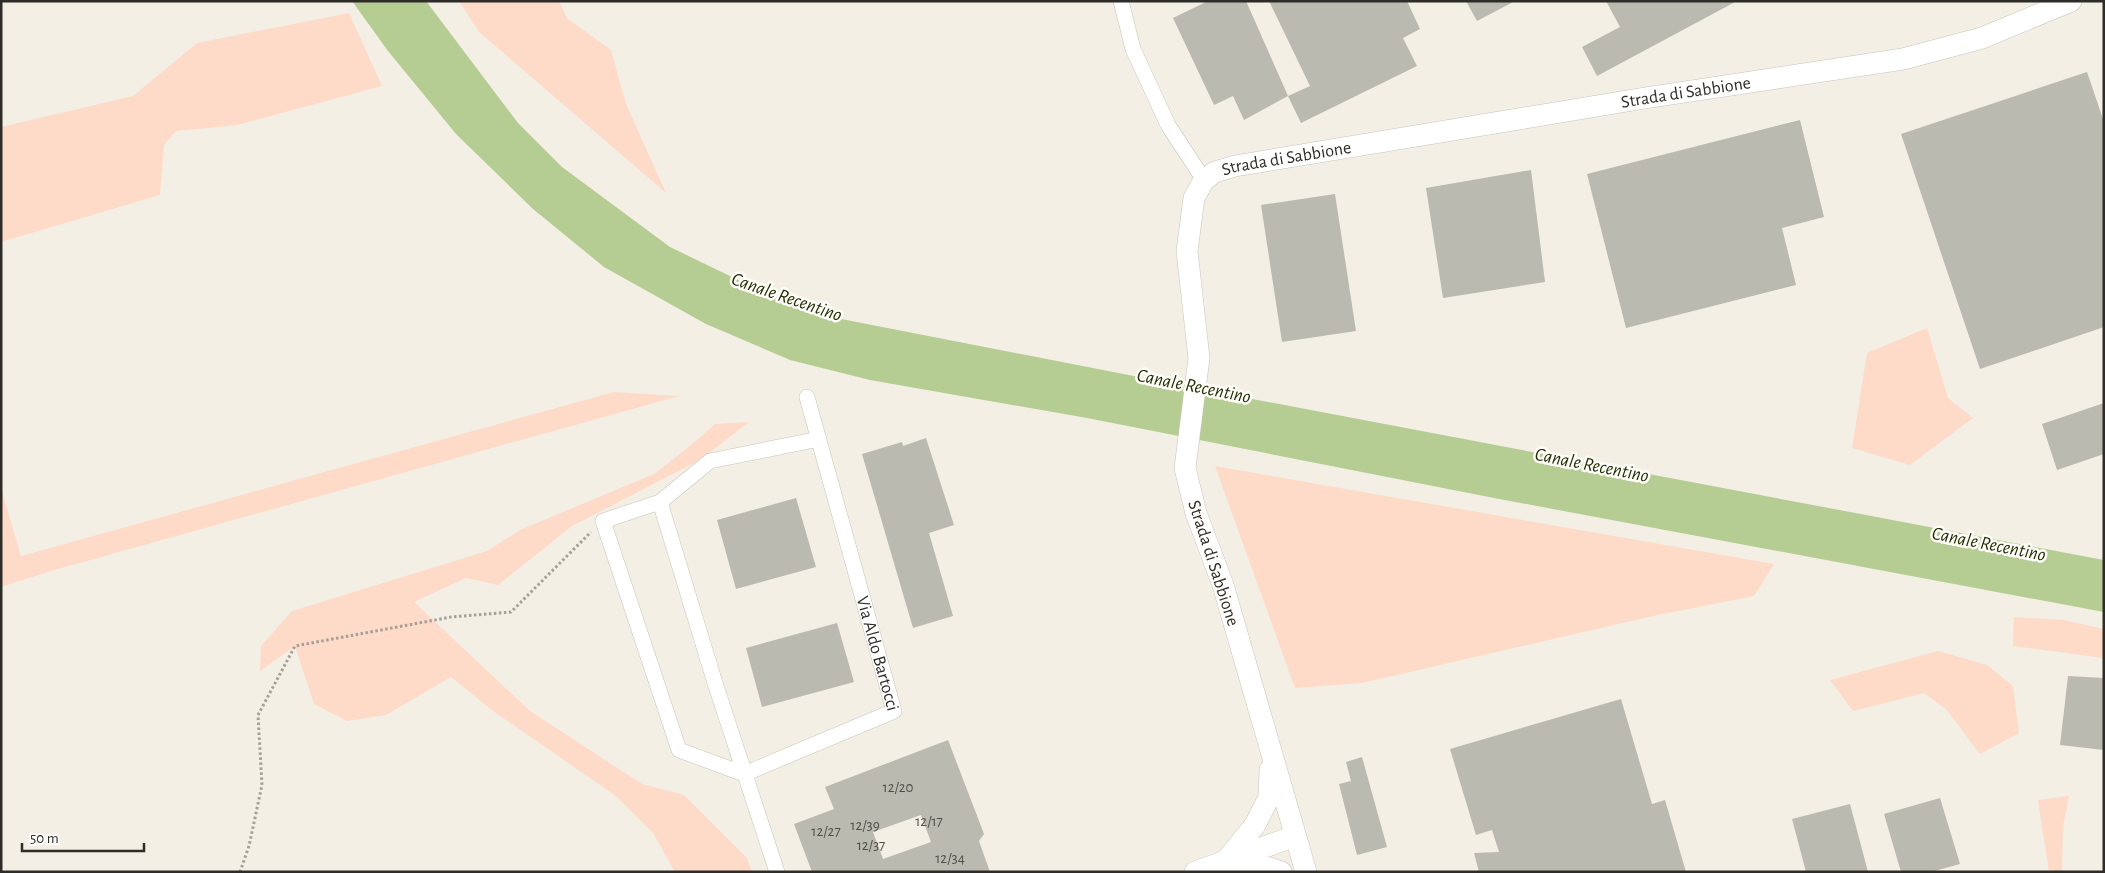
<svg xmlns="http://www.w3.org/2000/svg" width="2105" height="873" viewBox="0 0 2105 873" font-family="'Alegreya Sans',sans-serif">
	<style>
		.green { fill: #fedac8 }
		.water { fill: #b5cc93 }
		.building { fill: #babab0; fill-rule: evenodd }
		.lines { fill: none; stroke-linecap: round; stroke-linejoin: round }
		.street-casing { stroke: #c8c4ba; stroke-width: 16 }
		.secondary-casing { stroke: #c8c4ba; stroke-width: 22 }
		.path { stroke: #a4a099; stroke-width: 3; stroke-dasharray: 2.5 2.5; stroke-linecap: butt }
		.street { stroke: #fff; stroke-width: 15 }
		.secondary { stroke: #fff; stroke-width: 21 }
		.labels { text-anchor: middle; stroke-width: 5; stroke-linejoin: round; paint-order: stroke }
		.number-label { font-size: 15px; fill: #50504a }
		.street-label { font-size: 18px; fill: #2d2c28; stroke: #fffdf9 }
		.water-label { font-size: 19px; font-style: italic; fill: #212f04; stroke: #fffdf9 }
	</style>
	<rect width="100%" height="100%" fill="#f4efe5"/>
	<!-- green -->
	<path class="green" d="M459 1H559L567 18 611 50 626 104 666 193 479 32Z
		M349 13 382 86 237 125 176 131 164 145 160 195 1 242V127L133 96 197 43Z
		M1927 328 1948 398 1973 418 1910 465 1852 448 1867 353Z
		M614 392 679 396 51 571 1 587V488L21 556Z
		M749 422 700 460 572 526 498 585 466 578 414 602 530 711 642 784 684 795 747 858 752 872H675L653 833 616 796 493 711 451 677 386 715 347 721 314 704 295 646 260 671 261 646 292 611 487 551 520 530 654 474 690 446 715 424Z
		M1215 466 1774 564 1754 596 1653 616 1362 683 1295 688Z
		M2014 617 2064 620 2104 629V658L2013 646Z
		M1938 651 1987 665 2013 686 2019 733 1980 754 1947 710 1924 693 1853 711 1830 680Z
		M2069 796 2063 826 2062 872H2049L2038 800Z"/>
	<!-- water -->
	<path class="water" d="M352 1H426L518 123 562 167 670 247 763 292 826 316 1231 395 2104 560V612L1494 498 1087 418 870 380 790 360 706 324 604 267 533 209 456 134 388 51Z"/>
	<!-- building -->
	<path class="building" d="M1208 1H1246L1288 96 1244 120 1233 96 1214 105 1173 18Z
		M1269 1H1407L1420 29 1403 38 1417 66 1301 123 1288 96 1310 86Z
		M1466 1H1515L1477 21Z
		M1606 1H1737L1597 76 1582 47 1620 27Z
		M2087 72 2104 122V327L1980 369 1901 134Z
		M1800 120 1824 217 1782 228 1796 285 1626 328 1587 174Z
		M1531 170 1545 282 1443 298 1426 188Z
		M1335 194 1356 331 1282 342 1261 205Z
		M2104 403V454L2057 470 2042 424Z
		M926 438 954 525 929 533 953 616 913 628 862 454 902 442 903 446Z
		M796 498 816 567 736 589 717 520Z
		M837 623 854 682 762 707 746 648Z
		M2068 676 2104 678V750L2060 745Z
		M1621 699 1652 804 1665 800 1686 872H1479L1474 853 1499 852 1492 830 1476 835 1450 749Z
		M948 740 984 834 979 841 990 872H812L794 824 834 809 825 787ZM921 815 931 842 883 859 873 832Z
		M1362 757 1387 847 1357 855 1339 784 1351 781 1346 762Z
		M1940 798 1960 864 1931 872H1901L1884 814Z
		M1850 804 1868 872H1806L1792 819Z"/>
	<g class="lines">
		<!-- street casing -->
		<g class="street-casing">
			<g id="street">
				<path d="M1121 1 1133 49 1168 125 1204 180"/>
				<path id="s1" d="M807 397 894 711 744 774 679 750 603 521 660 502 710 461 819 439"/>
				<path d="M660 502 715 683 777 872"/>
			</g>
		</g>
		<!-- secondary casing -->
		<g class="secondary-casing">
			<g id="secondary">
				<path d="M1224 863 1255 825 1269 797 1270 770"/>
				<path d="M1231 863H1254L1281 872"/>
				<path d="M1195 872 1295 836"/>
				<path id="s2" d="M1306 872 1223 585 1196 513 1185 468 1199 358 1187 251 1194 198 1204 180 1215 172 1235 166 1645 98 1903 59 1982 38 2071 1"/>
			</g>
		</g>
		<!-- path -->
		<path class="path" d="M240 872 249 846 262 785 258 715 295 646 451 617 511 612 591 532"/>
		<!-- street -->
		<use href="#street" class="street"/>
		<!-- secondary -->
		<use href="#secondary" class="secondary"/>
	</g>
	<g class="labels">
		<!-- number labels -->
		<g class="number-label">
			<text x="898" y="792">12/20</text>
			<text x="929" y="826">12/17</text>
			<text x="865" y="830">12/39</text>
			<text x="826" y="836">12/27</text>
			<text x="871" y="850">12/37</text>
			<text x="950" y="863">12/34</text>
		</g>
		<!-- street labels -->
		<g class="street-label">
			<text dy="6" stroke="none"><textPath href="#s2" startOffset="1206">Strada di Sabbione</textPath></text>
			<text dy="6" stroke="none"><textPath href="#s2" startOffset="801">Strada di Sabbione</textPath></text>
			<text transform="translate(1214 563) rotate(72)" y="6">Strada di Sabbione</text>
			<text dy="6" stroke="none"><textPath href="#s1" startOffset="266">Via Aldo Bartocci</textPath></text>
		</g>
		<!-- water labels -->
		<g class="water-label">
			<text transform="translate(787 296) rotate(19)" y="7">Canale Recentino</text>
			<text transform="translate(1194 385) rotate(11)" y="7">Canale Recentino</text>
			<text transform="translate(1592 464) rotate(11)" y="7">Canale Recentino</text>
			<text transform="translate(1989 543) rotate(11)" y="7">Canale Recentino</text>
		</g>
	</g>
	<!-- border -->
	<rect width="2105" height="873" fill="none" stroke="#2d2c28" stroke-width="5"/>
	<!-- scale -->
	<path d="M22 843v8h122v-8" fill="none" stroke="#2d2c28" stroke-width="2.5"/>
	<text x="30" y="843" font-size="15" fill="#2d2c28" stroke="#fffdf9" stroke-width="4" paint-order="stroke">50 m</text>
</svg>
